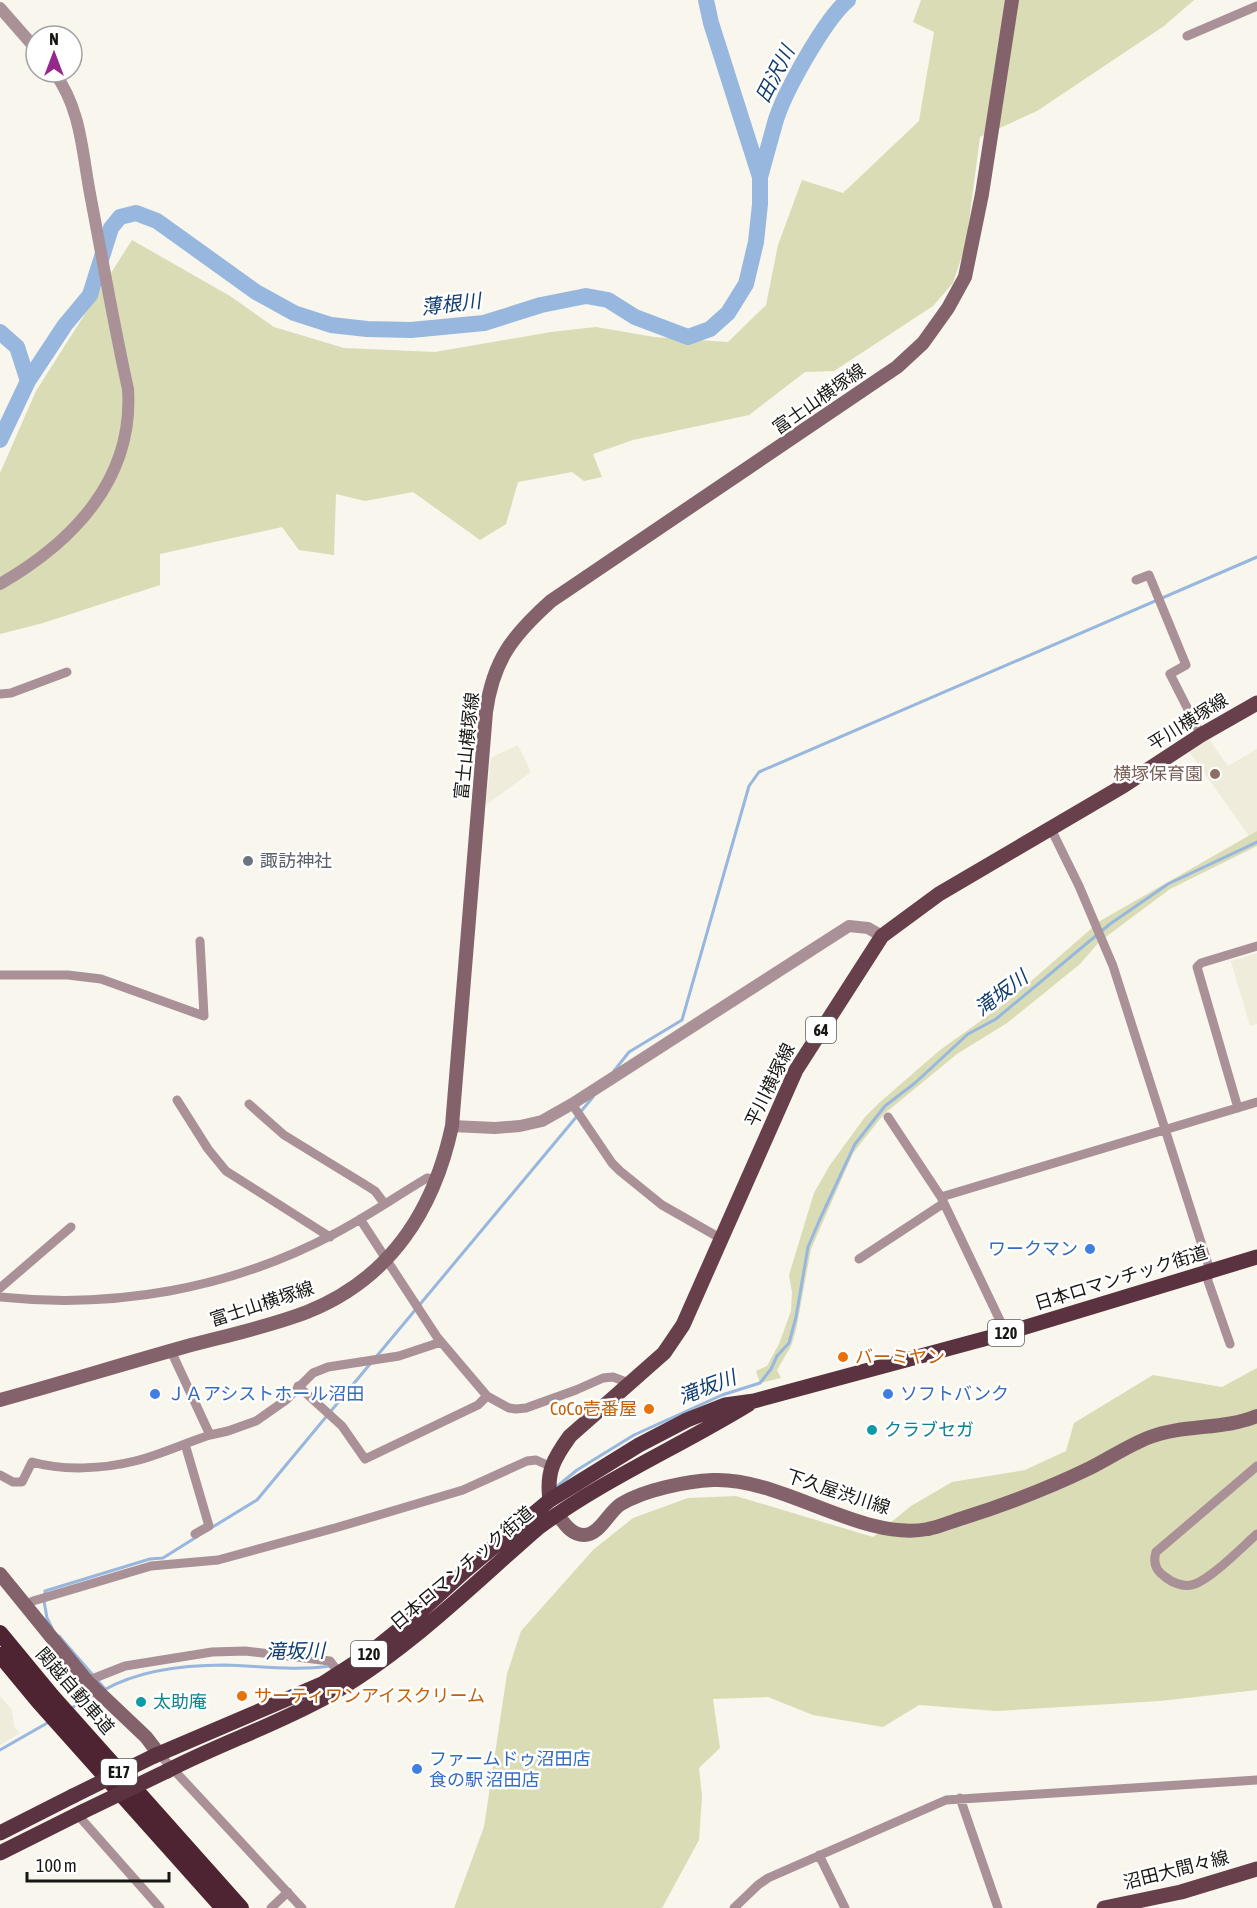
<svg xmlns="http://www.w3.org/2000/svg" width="1257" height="1908" viewBox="0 0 1257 1908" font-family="'Asap Condensed','Noto Sans JP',sans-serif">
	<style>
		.built { fill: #efecdb }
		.green { fill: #d9dcb5 }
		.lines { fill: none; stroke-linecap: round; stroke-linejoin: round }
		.stream { stroke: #97b7de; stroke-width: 3 }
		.river { stroke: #97b7de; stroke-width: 16 }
		.minor { stroke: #a99197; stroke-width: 9 }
		.tertiary { stroke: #a99197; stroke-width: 12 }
		.secondary { stroke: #83626b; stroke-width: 14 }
		.primary { stroke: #67404c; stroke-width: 15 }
		.trunk { stroke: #5b323f; stroke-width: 15 }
		.motorway { stroke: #4f2432; stroke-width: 16 }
		.trunk-bridge { stroke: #5b323f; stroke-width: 15 }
		.education-dot { fill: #8d6e63; stroke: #fff; stroke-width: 2 }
		.worship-dot { fill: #6b7280; stroke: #fff; stroke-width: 2 }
		.shop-dot { fill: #3f7fe0; stroke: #fff; stroke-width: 2 }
		.food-dot { fill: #e8710a; stroke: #fff; stroke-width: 2 }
		.culture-dot { fill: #0f9aa8; stroke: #fff; stroke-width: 2 }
		.labels { text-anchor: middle; stroke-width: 5; stroke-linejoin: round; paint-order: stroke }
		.shield { fill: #fff; stroke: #5d5d5a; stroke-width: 1.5 }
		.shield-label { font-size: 16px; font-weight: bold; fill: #171714 }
		.street-label { font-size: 18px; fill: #171714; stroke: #fff }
		.education-label { font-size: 18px; fill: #785e54; stroke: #fff; text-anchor: end }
		.worship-label { font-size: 18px; fill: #5b616d; stroke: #fff; text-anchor: start }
		.shop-label { font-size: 18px; fill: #366cbe; stroke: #fff; text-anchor: start }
		.food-label { font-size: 18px; fill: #c56008; stroke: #fff; text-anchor: start }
		.culture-label { font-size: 18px; fill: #0d838f; stroke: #fff; text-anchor: start }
		.water-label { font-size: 20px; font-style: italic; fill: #123f6f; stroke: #fff }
	</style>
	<rect width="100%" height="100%" fill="#f8f6ed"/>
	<!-- built -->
	<path class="built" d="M1208 738 1228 766 1257 749V831L1249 836 1188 750Z
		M518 745 531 772 486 805 491 758Z
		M1257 953V1024L1250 1026 1231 961Z
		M0 1696 12 1710 14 1726 20 1733 0 1745Z"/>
	<!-- green -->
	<path class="green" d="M921 0H1194L1164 26 1037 111 980 137 966 244 953 283 933 306 834 371 805 372 749 415 633 440 593 454 602 477 584 481 572 472 518 482 506 524 480 540 413 492 365 501 336 494 334 555 299 550 282 527 160 554V585L43 623 0 634V473L36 391 132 240 230 296 274 327 344 348 435 352 551 332 596 327 654 337 728 342 766 305 778 245 802 180 843 193 919 121 934 32 913 22Z
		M1257 831V846L1170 889 1099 942 1080 964 1048 990 1007 1023 957 1054 884 1114 853 1153 811 1249 796 1330 791 1346 777 1370 781 1378 760 1383 756 1371 767 1366 779 1344 791 1311 792 1292 789 1275 814 1193 830 1165 865 1117 879 1103 940 1050 1007 1002 1100 921Z
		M1257 1368V1690L1160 1701 997 1711 919 1705 883 1727 813 1715 768 1697 713 1699 720 1748 699 1768 702 1796 699 1840 662 1908H454L484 1827 507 1674 521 1631 593 1550 633 1518 688 1498 736 1496 873 1537 911 1506 952 1482 1025 1470 1066 1451 1074 1423 1153 1375 1222 1387Z"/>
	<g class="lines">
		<!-- stream -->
		<path class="stream" d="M614 1071 629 1052 682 1020 749 786 759 772 1257 557
			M376 1357 593 1097
			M555 1488 577 1470 634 1435 722 1395 760 1383 771 1369 777 1356 789 1343 796 1317 808 1247 820 1219 855 1144 885 1106 915 1083 968 1034 996 1019 1110 924 1168 884 1257 842
			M211 1528 257 1500 370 1364
			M45 1594V1591L150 1559 163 1558 198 1536
			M44 1601 47 1618 52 1628
			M59 1636 105 1689
			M104 1690C139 1670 184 1665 225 1665 260 1666 295 1671 330 1666
			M70 1709 95 1694
			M0 1750 49 1722"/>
		<!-- river -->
		<path class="river" d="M760 177C765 159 770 141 775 123 783 94 825 19 848 0
			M0 332 17 347 28 381
			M0 440 28 381 65 325 90 295 111 228 120 217 136 213 157 221 256 292 294 313 331 325 367 329 411 330 484 323 541 305 586 296 608 300 635 317 688 337 710 329 728 313 746 284 756 242 760 204V177L711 23 706 0"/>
		<!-- minor -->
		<path class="minor" d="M1187 36 1257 6
			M1136 580 1149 575 1186 665 1170 674 1201 735
			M0 694 11 693 67 672
			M1051 829 1079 886 1113 966 1208 1264V1281L1230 1344
			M0 975H68L101 979 204 1016 200 941
			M177 1100 208 1149 226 1171 330 1237
			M249 1104 284 1135 364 1184 375 1191 384 1203
			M572 1104 612 1163 620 1171 662 1205 720 1238
			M1238 1108 1197 967 1201 963 1257 946
			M888 1117 941 1197 1006 1333
			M941 1197 1257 1102
			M360 1219 437 1337 487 1396 509 1408 516 1409 526 1408 576 1390 603 1378 613 1377 629 1383
			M859 1259 944 1203
			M0 1288 71 1227
			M0 1297C115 1309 229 1289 332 1235 363 1219 392 1199 422 1181L427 1178 438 1179
			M171 1351 210 1435 228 1431 256 1421 286 1400 313 1373 328 1367 399 1356 441 1342
			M298 1386 342 1426 365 1459 478 1405 487 1396
			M185 1444 209 1526 195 1534
			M1257 1466 1156 1552C1153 1562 1155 1570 1164 1576 1172 1583 1185 1588 1195 1584 1213 1577 1241 1548 1257 1534
			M0 1475 13 1482H22L32 1462C63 1471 103 1469 135 1461 160 1455 185 1443 210 1435
			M25 1605 33 1601 151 1566 218 1560 335 1528 463 1490 527 1461 536 1460 552 1467
			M87 1681 125 1666 212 1652 245 1651 330 1661 339 1673
			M159 1754 302 1908
			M960 1798 998 1908
			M77 1814 160 1908
			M819 1855 845 1908
			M271 1908 288 1892
			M734 1908 758 1885 768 1878 946 1800 1257 1780"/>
		<!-- tertiary -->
		<path class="tertiary" d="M0 8 36 49
			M0 584C73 542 134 479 128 389 114 326 103 262 91 199 82 154 82 110 54 72
			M452 1126 495 1128 520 1126 542 1121 572 1104 849 926 868 928 882 936"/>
		<!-- secondary -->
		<path class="secondary" d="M0 1400C62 1383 123 1364 184 1347 225 1336 268 1327 307 1312 390 1279 434 1210 452 1126L486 712C493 660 513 635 551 601L897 367 923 343 948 308 965 277 982 194 1012 0
			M557 1514C564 1523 571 1535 584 1535 600 1535 609 1511 621 1504 644 1490 687 1481 713 1480 782 1477 862 1542 928 1529 940 1527 952 1521 963 1518 1007 1504 1049 1488 1090 1468 1110 1458 1129 1445 1150 1437 1184 1424 1224 1430 1257 1416
			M0 1574 87 1681 146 1737 159 1754"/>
		<!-- primary -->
		<path class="primary" d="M550 1500C546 1472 554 1458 570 1436L664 1353 683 1325 796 1070 882 936 939 894 1123 786 1201 735 1257 703
			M1104 1908 1181 1892 1257 1869"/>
		<!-- trunk -->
		<path class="trunk" d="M154 1756 322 1684 367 1655 418 1614 465 1571 550 1500 639 1445 687 1420 725 1405 754 1401 1006 1333 1257 1257
			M167 1771C219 1744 276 1725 328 1696 406 1652 471 1586 538 1528 604 1479 679 1447 749 1404
			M0 1833 73 1796
			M0 1853 82 1812"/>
		<!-- motorway -->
		<path class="motorway" d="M0 1633 52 1696 241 1908
			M0 1655 38 1701 223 1908"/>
		<!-- trunk-bridge -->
		<path class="trunk-bridge" d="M73 1796 154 1756
			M82 1812 167 1771"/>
	</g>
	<!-- markers -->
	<circle class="education-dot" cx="1215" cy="774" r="6"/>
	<circle class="worship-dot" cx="248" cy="861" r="6"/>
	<g class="shop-dot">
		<circle cx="1090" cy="1249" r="6"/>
		<circle cx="155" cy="1394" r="6"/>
		<circle cx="888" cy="1394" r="6"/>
		<circle cx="417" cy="1769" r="6"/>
	</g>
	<g class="food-dot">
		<circle cx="843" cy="1357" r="6"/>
		<circle cx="649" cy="1409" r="6"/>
		<circle cx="242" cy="1696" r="6"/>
	</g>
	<g class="culture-dot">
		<circle cx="872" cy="1430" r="6"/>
		<circle cx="141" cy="1702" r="6"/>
	</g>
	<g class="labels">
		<!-- shield labels -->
		<g class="shield">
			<rect x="806" y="1017" width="30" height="26" rx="4.5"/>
			<rect x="988" y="1320" width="36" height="26" rx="4.5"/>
			<rect x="351" y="1641" width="36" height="26" rx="4.5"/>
			<rect x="101" y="1759" width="36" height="26" rx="4.5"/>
		</g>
		<g class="shield-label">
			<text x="821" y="1036">64</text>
			<text x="1006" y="1339">120</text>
			<text x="369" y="1660">120</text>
			<text x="119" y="1778">E17</text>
		</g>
		<!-- street labels -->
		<g class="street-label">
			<text transform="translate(819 399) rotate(-35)" y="6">富士山横塚線</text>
			<text transform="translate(1188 722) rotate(-32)" y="6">平川横塚線</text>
			<text transform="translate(467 746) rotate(-84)" y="6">富士山横塚線</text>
			<text transform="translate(770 1085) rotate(-64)" y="6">平川横塚線</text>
			<text transform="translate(1121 1278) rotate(-17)" y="6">日本ロマンチック街道</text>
			<text transform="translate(262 1304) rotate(-18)" y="6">富士山横塚線</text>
			<text transform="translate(838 1492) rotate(18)" y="6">下久屋渋川線</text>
			<text transform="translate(462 1568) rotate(-40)" y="6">日本ロマンチック街道</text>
			<text transform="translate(75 1691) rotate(49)" y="6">関越自動車道</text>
			<text transform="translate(1176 1870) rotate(-14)" y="6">沼田大間々線</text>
		</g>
		<!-- education labels -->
		<g class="education-label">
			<text x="1203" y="780">横塚保育園</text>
		</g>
		<!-- worship labels -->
		<g class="worship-label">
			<text x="260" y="867">諏訪神社</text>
		</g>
		<!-- shop labels -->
		<g class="shop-label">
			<text x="1078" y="1255" text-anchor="end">ワークマン</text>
			<text x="167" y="1400">ＪＡアシストホール沼田</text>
			<text x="900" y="1400">ソフトバンク</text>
			<text x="429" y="1765">ファームドゥ沼田店<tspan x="429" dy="21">食の駅 沼田店</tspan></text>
		</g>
		<!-- food labels -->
		<g class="food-label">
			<text x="855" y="1363">バーミヤン</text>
			<text x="637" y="1415" text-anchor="end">CoCo壱番屋</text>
			<text x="254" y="1702">サーティワンアイスクリーム</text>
		</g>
		<!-- culture labels -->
		<g class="culture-label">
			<text x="884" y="1436">クラブセガ</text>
			<text x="153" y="1708">太助庵</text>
		</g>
		<!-- water labels -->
		<g class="water-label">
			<text transform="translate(775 74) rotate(-63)" y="7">田沢川</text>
			<text transform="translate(451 304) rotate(-7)" y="7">薄根川</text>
			<text transform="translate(1001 993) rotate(-37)" y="7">滝坂川</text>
			<text transform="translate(707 1387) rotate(-21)" y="7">滝坂川</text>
			<text transform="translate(295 1651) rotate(-1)" y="7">滝坂川</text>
		</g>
	</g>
	<!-- north arrow -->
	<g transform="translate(54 54)"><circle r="28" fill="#ffffff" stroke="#a2a2a1" stroke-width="1.5"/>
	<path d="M0-4.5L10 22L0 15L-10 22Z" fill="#94298b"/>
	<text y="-9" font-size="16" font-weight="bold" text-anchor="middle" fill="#171714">N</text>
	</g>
	<!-- scale -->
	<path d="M27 1872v9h142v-9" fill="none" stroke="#171714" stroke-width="3"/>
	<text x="36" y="1872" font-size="18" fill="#171714" stroke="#ffffff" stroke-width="4.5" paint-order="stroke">100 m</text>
</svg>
